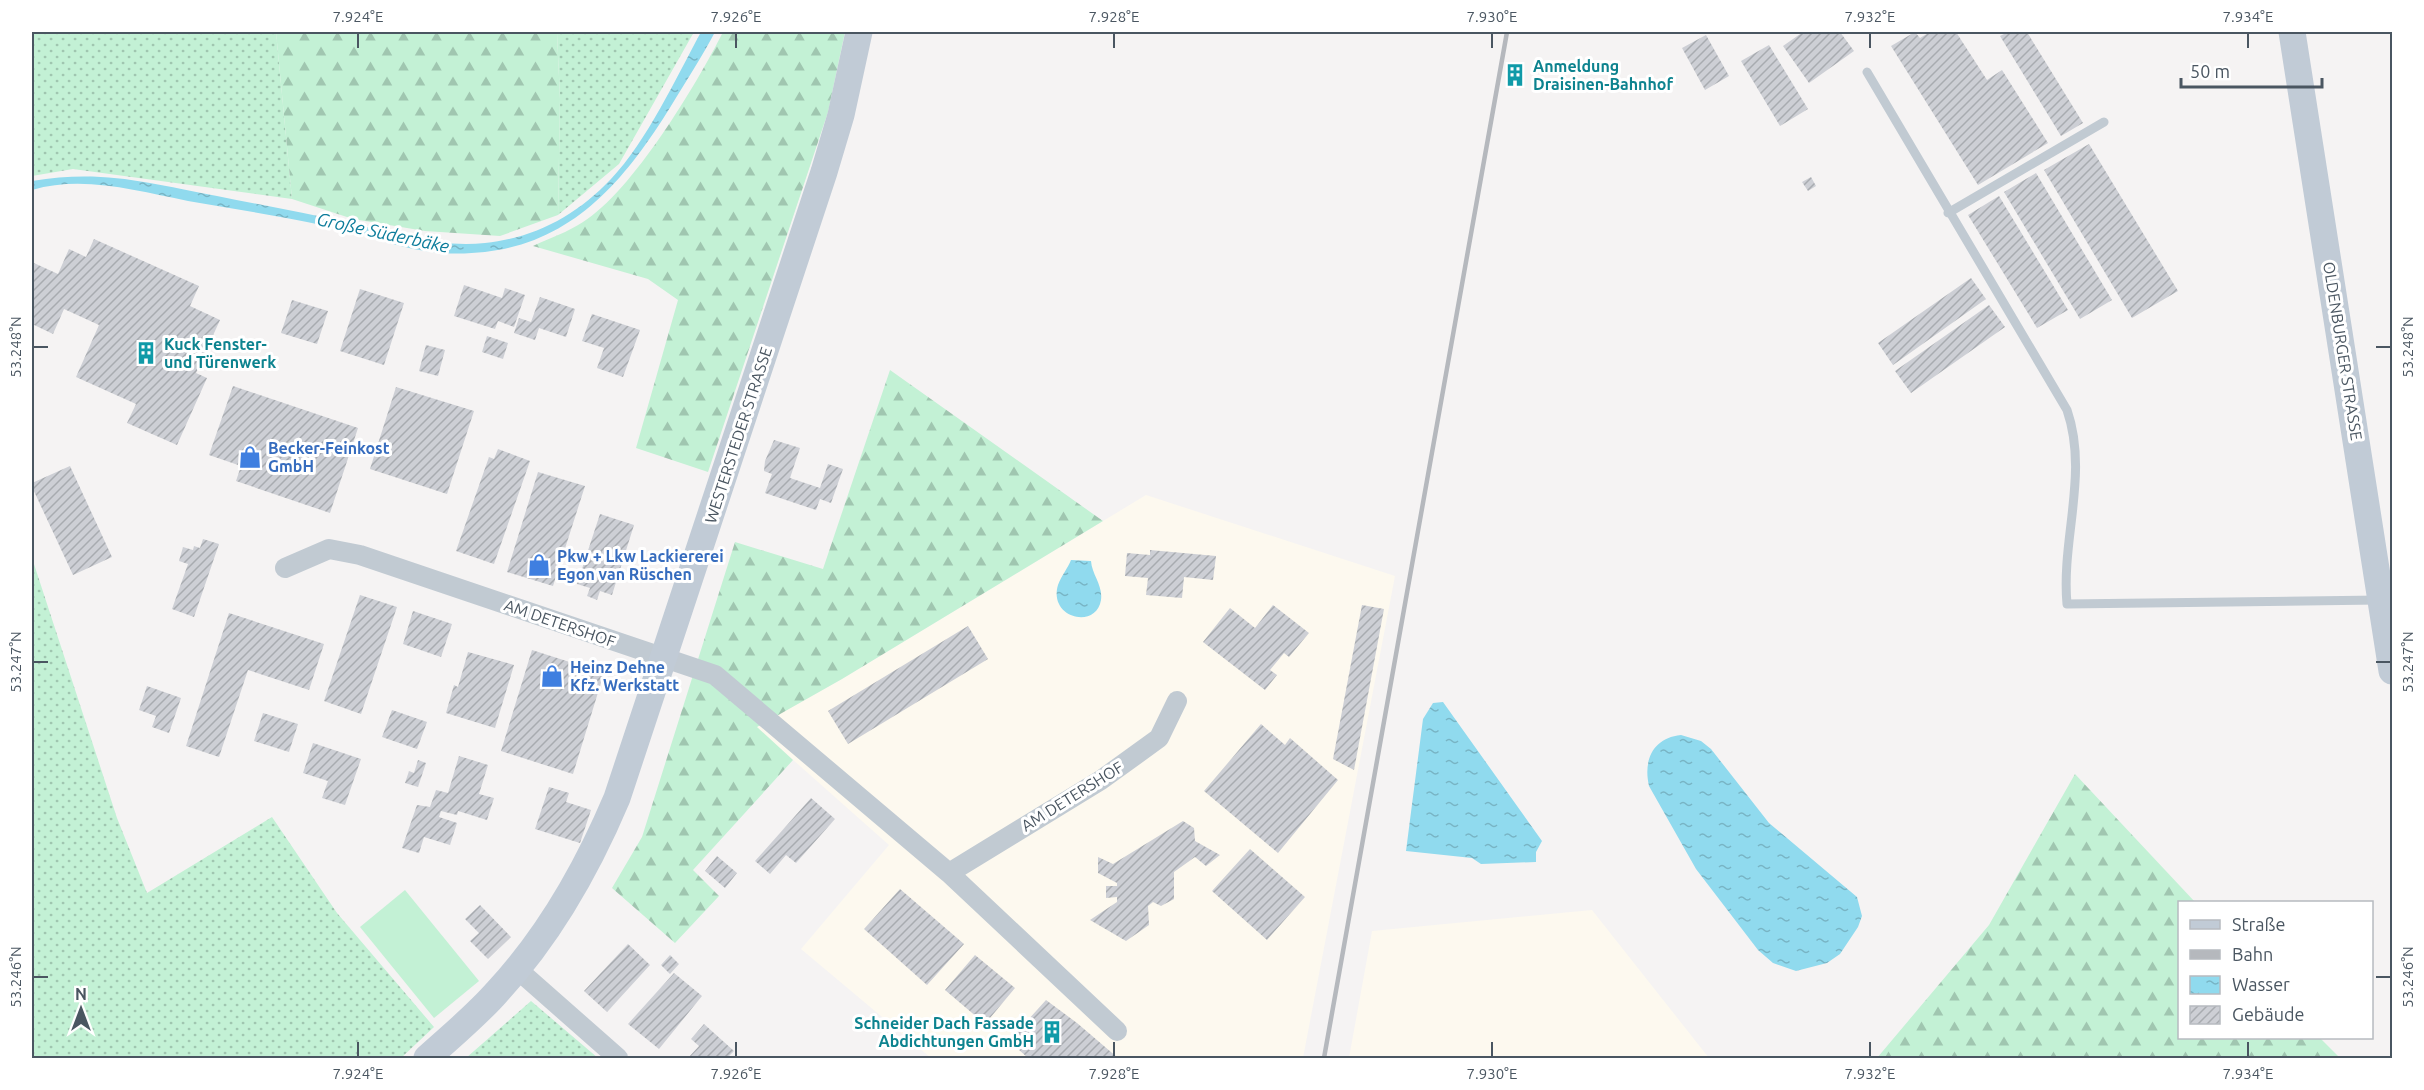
<svg xmlns="http://www.w3.org/2000/svg" width="2424" height="1090" viewBox="0 0 2424 1090" font-family="Ubuntu,sans-serif">
	<style>
		.commercial { fill: #fdf9ef }
		.grass { fill: url(#grass-dots) }
		.forest { fill: url(#forest-firs) }
		.pitch { fill: #c3f1d5 }
		.water { fill: url(#water-ripples) }
		.building { fill: url(#building-hatch) }
		.lines { fill: none; stroke-linecap: round; stroke-linejoin: round }
		.service { stroke: #c1cad2; stroke-width: 9 }
		.minor { stroke: #c1cad2; stroke-width: 20 }
		.secondary { stroke: #c1cbd6; stroke-width: 27 }
		.rail { stroke: #b5b8bd; stroke-width: 4.5 }
		.ticks { fill: none; stroke: #4a5661; stroke-width: 2 }
		.labels { text-anchor: middle; stroke-width: 6; stroke-linejoin: round; paint-order: stroke }
		.culture-label { font-size: 16px; font-weight: bold; fill: #0d838f; stroke: #fff; text-anchor: start }
		.street-label { font-size: 16px; fill: #4a5661; stroke: #fff }
		.shop-label { font-size: 16px; font-weight: bold; fill: #366cbe; stroke: #fff; text-anchor: start }
		.water-label { font-size: 18px; font-style: italic; fill: #0c7c9b; stroke: #fff }
		.neatline { fill: none; stroke: #4a5661; stroke-width: 2 }
		.ticks-label { font-size: 15px; text-anchor: middle; fill: #4a5661 }
	</style>
	<defs>
		<pattern id="grass-dots" width="8" height="8" patternUnits="userSpaceOnUse" patternTransform="scale(1.5)"><rect width="8" height="8" fill="#c3f1d5"/><path d="M2 2h.1M6 6h.1" fill="none" stroke="#a0c6b0" stroke-width="1.8" stroke-linecap="round"/></pattern>
		<pattern id="forest-firs" width="22" height="20" patternUnits="userSpaceOnUse" patternTransform="scale(1.5)"><rect width="22" height="20" fill="#c3f1d5"/><path d="M5 1l3.5 6h-7zM16 11l3.5 6h-7z" fill="#a0c6b0"/></pattern>
		<pattern id="water-ripples" width="26" height="14" patternUnits="userSpaceOnUse" patternTransform="scale(1.5)"><rect width="26" height="14" fill="#90daee"/><path d="M2 4q2-2 4 0t4 0M15 11q2-2 4 0t4 0" fill="none" stroke="#78b4c4"/></pattern>
		<pattern id="building-hatch" width="6" height="6" patternUnits="userSpaceOnUse" patternTransform="scale(1.5)"><rect width="6" height="6" fill="#cdcfd5"/><path d="M-1 1l2-2M0 6l6-6M5 7l2-2" fill="none" stroke="#a8abb0"/></pattern>
	</defs>
	<rect width="100%" height="100%" fill="#f5f3f3"/>
	<!-- commercial -->
	<path class="commercial" d="M1146 495 1395 576 1303 1058H931L801 949 889 845 756 727 842 679Z
		M1592 910 1709 1058H1349L1372 931Z"/>
	<!-- grass -->
	<path class="grass" d="M32 32H276L292 199 73 169 32 176Z
		M557 32H694L619 164 558 215 560 99Z
		M32 558 117 818 147 893 272 817 337 913 434 1027 401 1058H32Z
		M531 1001 598 1058H466Z"/>
	<!-- forest -->
	<path class="forest" d="M276 32H557L560 99 558 215 500 236 425 231 353 219 292 199Z
		M723 32H845L828 112 708 472 636 448 678 300 648 279 533 246C550 238 568 232 583 222 632 192 697 84 723 32Z
		M890 370 1103 521 842 679 757 727 793 760 693 870 719 896 675 943 612 888 642 837 735 542 823 569Z
		M2075 774 2195 902H2180V1038H2320L2340 1058H1877L1989 925Z"/>
	<!-- pitch -->
	<path class="pitch" d="M405 890 479 981 434 1018 360 927Z"/>
	<!-- water -->
	<path class="water" d="M701 32H715C702 57 686 81 671 106 616 195 556 260 441 253 403 250 364 234 326 226 281 216 234 209 188 201 136 191 84 175 32 190V181C102 169 149 183 217 196 261 205 306 213 350 223 394 233 439 248 485 243 535 238 577 215 611 179 647 141 676 78 701 32Z
		M1071 560 1091 561C1092 575 1103 585 1101 600 1096 630 1048 618 1058 585 1061 576 1068 568 1071 560Z
		M1443 702 1542 841 1536 852V862L1481 864 1472 858 1406 851 1423 719 1433 703Z
		M1681 735 1701 741 1711 749 1769 823 1857 897 1862 916 1858 927 1840 954 1827 963 1796 971 1773 963 1758 950 1696 869 1649 786C1643 760 1653 738 1681 735Z"/>
	<!-- building -->
	<path class="building" d="M1803 32H1840L1854 51 1809 83 1783 46Z
		M1915 32 1920 38 1930 32H1956L1987 80 2002 70 2048 143 1978 185 1891 46Z
		M2008 32H2027L2083 123 2061 136 2000 36Z
		M1706 35 1729 76 1705 90 1682 48Z
		M1769 45 1808 109 1780 126 1741 61Z
		M1513 68 1519 69 1517 82 1511 81Z
		M2089 144 2178 291 2132 318 2044 170Z
		M2036 173 2112 300 2080 319 2004 192Z
		M1811 177 1816 186 1808 191 1802 182Z
		M1999 196 2068 310 2037 328 1968 215Z
		M94 239 199 286 190 306 220 320 196 373 207 378 177 445 127 423 136 404 76 377 99 325 64 309 53 334 32 324V270L34 263 58 274 69 249 86 257Z
		M1971 278 1986 299 1893 365 1878 343Z
		M464 285 502 298 505 288 525 295 514 327 498 321 495 329 454 316Z
		M360 289 404 303 384 365 340 351Z
		M540 297 575 309 566 337 539 328 535 340 514 333 519 318 531 322Z
		M292 300 328 311 317 344 281 333Z
		M1989 305 2005 327 1911 393 1895 371Z
		M592 314 640 330 623 377 597 368 604 348 582 341Z
		M487 336 508 343 503 359 482 352Z
		M426 345 445 350 438 376 419 371Z
		M233 386 358 428 330 513 236 481 241 466 209 455Z
		M396 387 474 411 447 494 370 469Z
		M774 440 800 448 790 478 820 488 828 464 843 469 831 503 820 499 816 510 765 493 772 474 764 471 765 461Z
		M498 449 530 461 494 564 456 551 489 457 494 459Z
		M70 466 112 557 73 575 32 487V483Z
		M538 472 585 486 553 586 507 572Z
		M600 514 634 525 612 595 600 591 597 600 587 596 590 588 577 584Z
		M203 539 219 544 194 617 172 609 188 564 179 561 183 547 193 550 194 546 200 548Z
		M1150 550 1216 556 1213 580 1184 577 1182 598 1146 595 1148 578 1125 576 1127 553 1150 555Z
		M360 595 397 607 361 714 324 701Z
		M1273 605 1309 633 1289 657 1284 653 1270 670 1277 675 1265 690 1203 642 1230 608 1255 628Z
		M1362 605 1384 609 1354 770 1333 759Z
		M413 611 452 624 441 657 403 644Z
		M229 613 324 644 309 690 248 670 219 757 186 746Z
		M968 626 988 659 848 744 828 711Z
		M532 650 604 673 573 774 501 751Z
		M468 652 514 665 495 728 446 713 454 685 458 687Z
		M147 686 181 698 169 733 152 727 156 716 139 710Z
		M392 710 427 722 417 749 382 737Z
		M263 713 298 724 289 752 254 741Z
		M1261 724 1285 745 1290 738 1338 780 1278 853 1204 791Z
		M313 743 361 759 345 805 322 798 328 781 303 773Z
		M459 756 488 765 479 794 494 798 487 820 458 811 457 815 441 811 439 817 457 823 450 845 424 837 419 853 402 848 417 805 430 807 436 790 448 793Z
		M418 760 426 763 418 787 405 783 409 771 414 773Z
		M549 787 569 793 566 802 591 810 580 843 535 829Z
		M811 798 835 819 796 863 786 855 770 874 755 861Z
		M1183 821 1194 828 1195 841 1220 855 1206 866 1195 857 1174 872V899L1161 906 1153 902 1148 906 1149 925 1126 941 1090 920 1117 902V897L1106 898V886H1117V883L1098 873V857L1113 864Z
		M1250 849 1305 897 1267 940 1212 891Z
		M717 856 737 873 725 888 705 871Z
		M900 889 964 944 927 985 864 929Z
		M480 905 511 937 488 959 470 941 479 933 465 919Z
		M628 944 650 965 607 1012 584 991Z
		M670 955 679 964 670 974 661 965Z
		M975 955 1015 988 985 1024 945 990Z
		M674 973 702 996 659 1049 628 1024Z
		M1046 1000 1077 1023 1118 1058H1028L1009 1041Z
		M704 1024 734 1051 727 1058H688L699 1046 691 1039Z"/>
	<g class="lines">
		<!-- service -->
		<path class="service" d="M1867 72 2067 410C2089 474 2061 539 2067 604L2379 600
			M1948 213 2104 122"/>
		<!-- minor -->
		<path class="minor" d="M285 568 329 549 360 555 715 675 949 873 1117 1031
			M949 873 1101 780 1159 738 1177 701
			M517 969 618 1058"/>
		<!-- secondary -->
		<path class="secondary" d="M2292 32 2392 671
			M427 1058C450 1037 476 1016 497 992 550 935 587 869 617 798L824 172 841 115 859 32"/>
		<!-- rail -->
		<path class="rail" d="M1324 1058 1507 32"/>
	</g>
	<!-- ticks -->
	<path class="ticks" d="M358 33V48M736 33V48M1114 33V48M1492 33V48M1870 33V48M2248 33V48M33 347H48M2376 347H2391M33 662H48M2376 662H2391M33 977H48M2376 977H2391M358 1042V1057M736 1042V1057M1114 1042V1057M1492 1042V1057M1870 1042V1057M2248 1042V1057"/>
	<!-- icons -->
	<defs>
		<g id="building-bare" transform="scale(1.8)"><path d="M-4-6H4V6H1V3H-1V6H-4ZM-2.5-4.3h1.7v1.8h-1.7ZM.8-4.3h1.7v1.8H.8ZM-2.5-1h1.7V.8h-1.7ZM.8-1h1.7V.8H.8Z" fill="#0f9aa8" stroke="#fff" stroke-width="2.5" paint-order="stroke"/></g>
		<g id="shop-bare" transform="scale(1.8)"><path d="M-5-2.5h2.3a2.7 3.5 0 0 1 5.4 0H5L5.5 6h-11ZM-1.5-2.5h3a1.5 2.3 0 0 0-3 0Z" fill="#3f7fe0" stroke="#fff" stroke-width="2.5" paint-order="stroke"/></g>
	</defs>
	<g fill-rule="evenodd">
		<use href="#building-bare" x="1515" y="75"/>
		<use href="#building-bare" x="146" y="353"/>
		<use href="#shop-bare" x="250" y="457"/>
		<use href="#shop-bare" x="539" y="565"/>
		<use href="#shop-bare" x="552" y="676"/>
		<use href="#building-bare" x="1052" y="1032"/>
	</g>
	<g class="labels">
		<!-- culture labels -->
		<g class="culture-label">
			<text x="1533" y="72">Anmeldung<tspan x="1533" dy="18">Draisinen-Bahnhof</tspan></text>
			<text x="164" y="350">Kuck Fenster-<tspan x="164" dy="18">und Türenwerk</tspan></text>
			<text x="1034" y="1029" text-anchor="end">Schneider Dach Fassade<tspan x="1034" dy="18">Abdichtungen GmbH</tspan></text>
		</g>
		<!-- street labels -->
		<g class="street-label">
			<text transform="translate(2343 351) rotate(81)" y="6">OLDENBURGER STRASSE</text>
			<text transform="translate(738 435) rotate(-72)" y="6">WESTERSTEDER STRASSE</text>
			<text transform="translate(560 623) rotate(19)" y="6">AM DETERSHOF</text>
			<text transform="translate(1072 796) rotate(-32)" y="6">AM DETERSHOF</text>
		</g>
		<!-- shop labels -->
		<g class="shop-label">
			<text x="268" y="454">Becker-Feinkost<tspan x="268" dy="18">GmbH</tspan></text>
			<text x="557" y="562">Pkw + Lkw Lackiererei<tspan x="557" dy="18">Egon van Rüschen</tspan></text>
			<text x="570" y="673">Heinz Dehne<tspan x="570" dy="18">Kfz. Werkstatt</tspan></text>
		</g>
		<!-- water labels -->
		<g class="water-label">
			<text transform="translate(383 233) rotate(12)" y="6">Große Süderbäke</text>
		</g>
	</g>
	<!-- border -->
	<rect width="2424" height="1090" fill="none" stroke="#ffffff" stroke-width="66"/>
	<!-- legend -->
	<rect x="2178" y="901" width="195" height="138" fill="#ffffff" stroke="#b7bbc0" stroke-width="1.5"/>
	<rect x="2190" y="920" width="30" height="9" fill="#c1cbd6" stroke="#b7bbc0" stroke-width="1.5"/>
	<text x="2232" y="931" font-size="18" fill="#4a5661">Straße</text>
	<rect x="2190" y="950" width="30" height="9" fill="#b5b8bd" stroke="#b7bbc0" stroke-width="1.5"/>
	<text x="2232" y="961" font-size="18" fill="#4a5661">Bahn</text>
	<rect x="2190" y="976" width="30" height="18" fill="url(#water-ripples)" stroke="#b7bbc0" stroke-width="1.5"/>
	<text x="2232" y="991" font-size="18" fill="#4a5661">Wasser</text>
	<rect x="2190" y="1006" width="30" height="18" fill="url(#building-hatch)" stroke="#b7bbc0" stroke-width="1.5"/>
	<text x="2232" y="1021" font-size="18" fill="#4a5661">Gebäude</text>
	<!-- north arrow -->
	<g transform="translate(81 1009)" stroke="#ffffff" stroke-width="4.5" paint-order="stroke">
	<path d="M0-4.5L10 22L0 15L-10 22Z" fill="#4a5661"/>
	<text y="-9" font-size="16" font-weight="bold" text-anchor="middle" fill="#4a5661">N</text>
	</g>
	<!-- scale -->
	<path d="M2181 78v9h141v-9" fill="none" stroke="#4a5661" stroke-width="3"/>
	<text x="2190" y="78" font-size="18" fill="#4a5661" stroke="#ffffff" stroke-width="4.5" paint-order="stroke">50 m</text>
	<rect x="33" y="33" width="2358" height="1024" class="neatline"/>
	<g class="ticks-label">
		<text x="358" y="22">7.924°E</text>
		<text x="736" y="22">7.926°E</text>
		<text x="1114" y="22">7.928°E</text>
		<text x="1492" y="22">7.930°E</text>
		<text x="1870" y="22">7.932°E</text>
		<text x="2248" y="22">7.934°E</text>
		<text transform="translate(16 347) rotate(-90)" y="5">53.248°N</text>
		<text transform="translate(2408 347) rotate(-90)" y="5">53.248°N</text>
		<text transform="translate(16 662) rotate(-90)" y="5">53.247°N</text>
		<text transform="translate(2408 662) rotate(-90)" y="5">53.247°N</text>
		<text transform="translate(16 977) rotate(-90)" y="5">53.246°N</text>
		<text transform="translate(2408 977) rotate(-90)" y="5">53.246°N</text>
		<text x="358" y="1079">7.924°E</text>
		<text x="736" y="1079">7.926°E</text>
		<text x="1114" y="1079">7.928°E</text>
		<text x="1492" y="1079">7.930°E</text>
		<text x="1870" y="1079">7.932°E</text>
		<text x="2248" y="1079">7.934°E</text>
	</g>
</svg>
